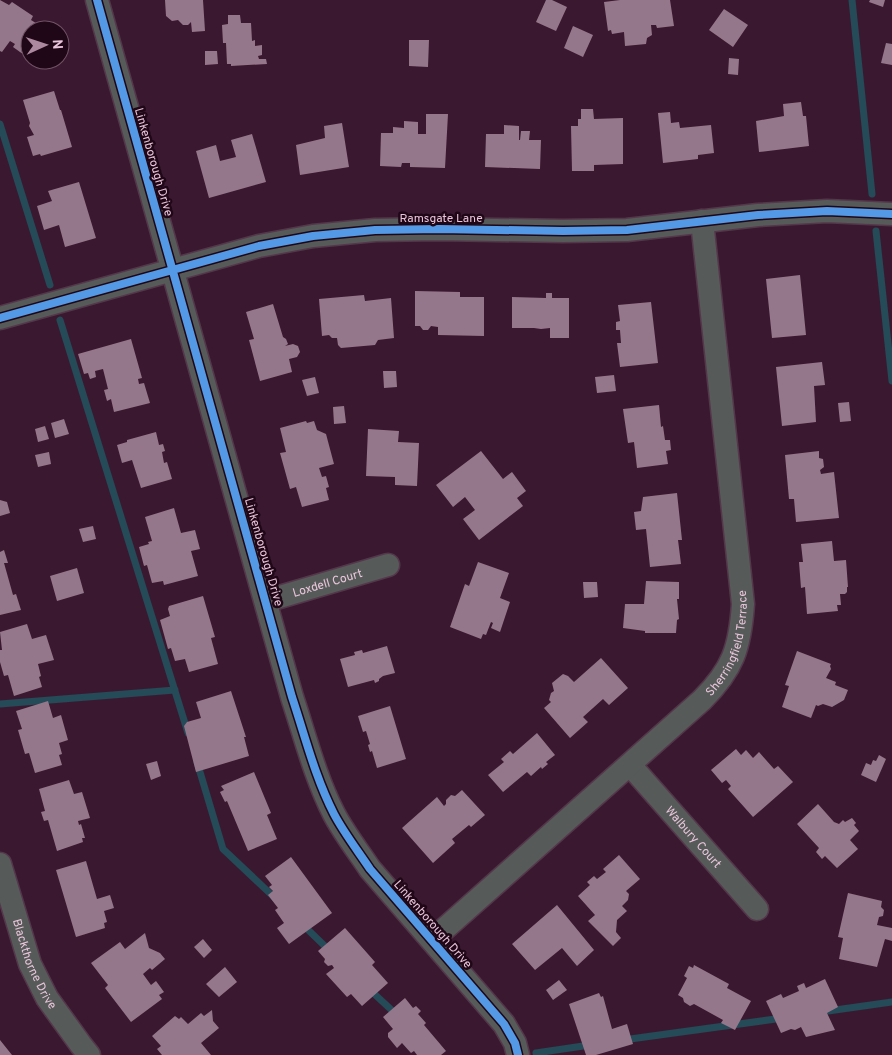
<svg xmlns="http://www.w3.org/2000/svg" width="892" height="1055" viewBox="0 0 892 1055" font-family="Overpass,sans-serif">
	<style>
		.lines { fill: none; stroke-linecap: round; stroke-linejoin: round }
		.stream { stroke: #254a58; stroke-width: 7 }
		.building { fill: #95778b }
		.minor-casing { stroke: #54374b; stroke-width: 25 }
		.minor { stroke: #565a58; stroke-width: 22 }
		.cycleway-casing { stroke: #1f0717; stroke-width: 11 }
		.cycleway { stroke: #5399e6; stroke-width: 8 }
		.labels { text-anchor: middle; stroke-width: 5; stroke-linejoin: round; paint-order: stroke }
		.street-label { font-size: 12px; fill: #eac5db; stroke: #1f0717 }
	</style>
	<rect width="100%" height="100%" fill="#3a1930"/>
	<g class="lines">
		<!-- stream -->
		<path class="stream" d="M852 0 872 194
			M0 124 50 285
			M876 231 892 381
			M60 320 188 733
			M0 704 175 690
			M197 762 223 849 277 900
			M303 925 331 952
			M369 989 398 1016
			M821 1012 892 1002
			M623 1040 783 1018
			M536 1053 590 1045"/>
	</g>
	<!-- building -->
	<path class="building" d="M0 0 9 5 12 2 33 16 31 20 47 30H30V53L27 57 13 47 15 44 10 41 2 52 0 51Z
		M165 0H203L205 31 192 32 191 22 188 25H183L178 20 172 21 166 16Z
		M546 0H552L567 7 556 31 536 22Z
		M620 0H670L674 26 657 28 656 25H651L652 35 647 38 646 44 625 46 624 32 612 34 611 30 608 31 604 2Z
		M870 0H885L883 7 869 2Z
		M724 9 748 25 733 47 709 30Z
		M228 15H240L241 23H251L252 41 255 40V46L262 45V55L258 56 259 59H266L267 64 231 66V64H227L226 43H223L222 25 228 24Z
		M573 26 593 35 583 57 564 48Z
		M409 40H429L428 67 409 66Z
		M886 43 892 44V65L881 63Z
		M205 51H217L218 64 205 65Z
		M729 58 739 59 738 75 728 74Z
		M54 91 60 110H61L72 147 41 156 40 154 33 156 27 137 34 135 29 126 30 123 23 100Z
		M801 102 803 116H806L809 146 759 152 756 121 784 116 783 104Z
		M581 109H593L594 119 623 118V164L594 165V171H572L571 126H578V119H581Z
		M670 112 671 123 679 122 680 128 711 125 714 153 698 155V159L663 163 658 113Z
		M426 114H448L445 168 410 167V163H402L401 167 380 166 381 133H393V127L404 128V121L418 122V134H426Z
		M342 123 349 167 300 175 296 145 325 138 324 126Z
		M504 125 519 126V140H520L521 131H530L529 140H541L540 169 485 167 486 134H504Z
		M252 134 266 182 209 198 196 151 216 145 220 161 236 157 231 140Z
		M79 182 96 238 65 247 59 225 44 230 37 206 52 201 48 191Z
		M800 275 806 335 772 338 766 279Z
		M415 291 460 292V297H484V336L438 335V327L431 326 428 330H423L420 326H415Z
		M546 293H552V298H569V338H550V328L541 329 534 328H512V297L546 298Z
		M364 295 365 301 391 298 394 338 378 340 375 345 341 348 338 345 337 338H332L329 335 322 336 319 299Z
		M651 302 658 363 620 367 617 343H621L620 330H616V322L620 321 618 305Z
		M273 304 283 337 286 339 288 344 285 346 293 344 298 346 300 352 297 357 289 359 292 372 260 381 249 340 254 339 246 312Z
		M131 339 142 378 138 379 139 384 144 383 150 403 114 412 111 399 107 401 104 390 108 389 103 369 95 371 96 377 90 379 88 373 84 374 78 354Z
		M822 362 825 385 814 386 816 422 782 426 776 367Z
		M383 371H396L397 387 384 388Z
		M614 375 616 391 597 393 595 377Z
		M315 377 319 393 307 396 302 380Z
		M849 402 851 421 840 422 838 403Z
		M659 405 661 427 663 426 665 440H670L671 450 666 451 668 464 637 468 634 442 628 443 623 409Z
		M344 406 346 423 334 424 333 407Z
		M64 419 69 434 55 438 51 423Z
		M306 421 307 423 314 421 317 430 326 434 334 464 319 468 322 477 326 476 329 487 326 488 329 500 302 507 296 487 290 489 280 453 286 452 280 428Z
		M45 426 49 439 38 442 35 429Z
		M368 429 399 431 398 442 419 443 417 486 395 485V477L366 476Z
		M156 432 159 445 163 444 165 451 162 452 164 463 167 462 172 479 141 488 132 460 122 463 117 445 127 442V440Z
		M481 451 503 479 512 472 526 491 517 498 523 506 479 540 463 519 475 510 465 497 453 507 436 485Z
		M819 451V458L823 459 824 467 820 470 821 474 834 472 839 518 796 522 794 499H789L785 455Z
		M49 452 51 464 38 467 35 455Z
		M677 493 682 540H678L681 564 650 567 646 529 636 530 634 512 641 511 643 497Z
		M0 500 7 502 10 513 0 516Z
		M174 508 181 533 195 530 200 549 191 551 198 576 164 585 163 581 152 583 147 565 144 566 139 547 149 544 148 542 152 541 145 517Z
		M93 526 96 539 83 542 79 529Z
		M832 541 834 561 846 560 848 587H847V592L845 594H840L841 605H837L838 611 807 614 805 587 801 588 799 562H803L801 544Z
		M4 550 8 563H4L13 595 16 594 21 610 0 615V552Z
		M478 562 509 573 500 598 510 602 500 632 491 628 493 623 491 622 486 635 483 634 481 639 450 627 465 584 469 586Z
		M77 568 84 593 57 601 50 576Z
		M646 581 679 582V599H677L679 619 677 620 676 633H645V631L623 628 625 604H644Z
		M583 582H597L598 597 584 598Z
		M203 596 215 637 211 638 218 664 189 672 185 659 175 661 171 648 168 649 160 620 170 616 168 609 169 606Z
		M27 624 32 639 46 635 54 660 38 664 41 676 39 677 42 687 14 696 8 675 4 676 0 662V650H2L0 632Z
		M387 646 395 673 383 676 379 679V681L375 683 374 680 348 687 340 659 355 655 354 652 362 650 363 653Z
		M797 651 831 664 830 666 831 669 826 678 836 682 835 685 848 690 844 700 832 707 823 704 818 706 816 705 811 718 782 707 789 686 785 685Z
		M601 658 628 688 609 705 603 699 583 717 588 722 570 738 544 708 551 702 549 700 551 693 554 691 552 683 563 674 568 676 574 682Z
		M231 691 246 737H244L249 756 196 772 184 726 187 722 201 718 196 702Z
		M48 701 53 718 61 715 68 740 59 743 62 754 59 755 62 765 35 773 29 753 25 754 18 730 22 729 16 711Z
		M390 706 406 759 377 768 372 751 370 752 368 745 370 744 366 731 363 732 358 716Z
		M537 733 555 755 546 762 548 764 542 769 541 767 531 776 527 772 503 792 488 775 504 762 501 759 510 751 513 754Z
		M736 749 741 755 746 750 753 758 759 752 774 769 778 766 793 782 753 817 728 789 731 786 726 780 722 783 711 770Z
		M879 755 886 759 876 782 861 775 866 763 871 765 873 760 876 761Z
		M157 761 161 776 151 780 146 764Z
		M254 772 271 813 267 815 277 839 248 851 227 801 225 802 220 792 224 790 221 786Z
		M69 780 74 794 82 792 90 818 78 821 79 825 81 824 85 838H82L83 842 57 851 48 820 44 821 41 812 45 811 39 789Z
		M462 790 485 815 471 827 469 825 452 839 455 843 433 863 402 828 437 797 444 806 446 804V800L451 795 455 796Z
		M818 804 834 822 839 824 843 820 845 822 852 818 856 823 854 825 859 831 850 840 858 849 837 868 825 856 822 859 816 852 819 848 797 824Z
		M619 855 640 879 626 891 629 894 628 900 622 906 627 911 617 920 616 932 621 938 613 946 588 921 595 915 578 896 590 885 587 882 594 876 597 879 606 872 603 869Z
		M291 857 332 913 289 944 277 928 284 923 275 910 278 908 268 895 273 891 269 887 272 885 265 876Z
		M86 861 97 899 110 895 114 908 104 911 107 922 104 923 105 928 76 937 56 870Z
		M848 893 882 901 881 907 884 910 883 916 879 917 877 925 892 928V941L885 939 877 967 839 959 843 938 838 937Z
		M557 905 594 950 577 966 562 948 535 970 512 944Z
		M345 928 375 962 372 965 388 983 362 1006 351 994 347 997 326 974 334 968 332 965 328 966 324 962 325 959 318 951Z
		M145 933 149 948 160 953 165 959 152 970 150 968 143 974 151 985 156 981 164 992 159 995 162 999 131 1022 105 988 108 985 91 963 120 942 125 949Z
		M203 939 212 950 204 958 194 947Z
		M694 965 729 984 727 988 751 1001 735 1030 721 1023 723 1020 694 1004 690 1006 684 1002 683 998 678 995 687 978 684 976 689 966 693 968Z
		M225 967 237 982 219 997 206 984Z
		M825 979 838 1007 827 1013 835 1030 806 1037 801 1027 795 1030 791 1029 781 1033 766 1001 781 994 783 998 799 991 797 986 804 983 806 988Z
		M559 980 567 990 553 1000 546 990Z
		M599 993 601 997 603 996 612 1029 627 1024 633 1044 596 1055H586L569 1004Z
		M405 998 413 1008 416 1006 421 1011 418 1014 426 1023 424 1025 446 1051 441 1055H417L414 1051 411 1053 402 1043 397 1048 388 1037V1033L393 1029 383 1017Z
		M212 1010 213 1021 219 1028 201 1043 211 1055H162L157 1049 161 1046 152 1036 175 1016 179 1019 181 1017 188 1024 201 1013 204 1016Z
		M0 1040 12 1055H0Z"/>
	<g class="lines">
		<!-- minor casing -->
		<g class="minor-casing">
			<g id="minor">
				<path d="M97 0 292 697C305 736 315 777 334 814 344 833 358 851 370 869L504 1024 515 1043 518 1055"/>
				<path d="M0 318 259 246 313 236 375 230 439 229 563 231 627 230 758 215 827 211 892 214"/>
				<path id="s1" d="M266 601 388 565"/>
				<path id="s2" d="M630 765 757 909"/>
				<path id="s3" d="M0 864 30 964 47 998 81 1045 89 1055"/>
				<path id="s4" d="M432 940 702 700C733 669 740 648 743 604L702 221"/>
			</g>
		</g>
		<!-- minor -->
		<use href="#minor" class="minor"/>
		<!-- cycleway casing -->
		<g class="cycleway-casing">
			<path id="cycleway" d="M97 0 292 697C305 736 315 777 334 814 344 833 358 851 370 869L504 1024 515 1043 518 1055
				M0 318 259 246 313 236 375 230 439 229 563 231 627 230 758 215 827 211 892 214"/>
		</g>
		<!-- cycleway -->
		<use href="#cycleway" class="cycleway"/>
	</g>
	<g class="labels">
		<!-- street labels -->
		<g class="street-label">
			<text transform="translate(154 162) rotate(74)" y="4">Linkenborough Drive</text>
			<text x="441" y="222">Ramsgate Lane</text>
			<text transform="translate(264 552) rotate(74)" y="4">Linkenborough Drive</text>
			<text dy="4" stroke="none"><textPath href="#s1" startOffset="64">Loxdell Court</textPath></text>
			<text dy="4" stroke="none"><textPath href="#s4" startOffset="426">Sherringfield Terrace</textPath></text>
			<text dy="4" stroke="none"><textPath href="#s2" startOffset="96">Walbury Court</textPath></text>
			<text transform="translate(433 924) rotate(49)" y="4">Linkenborough Drive</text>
			<text dy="4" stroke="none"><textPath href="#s3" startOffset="106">Blackthorne Drive</textPath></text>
		</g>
	</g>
	<!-- north arrow -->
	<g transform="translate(45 45) rotate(87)"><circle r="24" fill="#1f0717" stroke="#705365"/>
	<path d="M0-4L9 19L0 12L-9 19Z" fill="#ac899f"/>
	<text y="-8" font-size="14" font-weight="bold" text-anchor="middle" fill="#eac5db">N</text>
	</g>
</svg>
